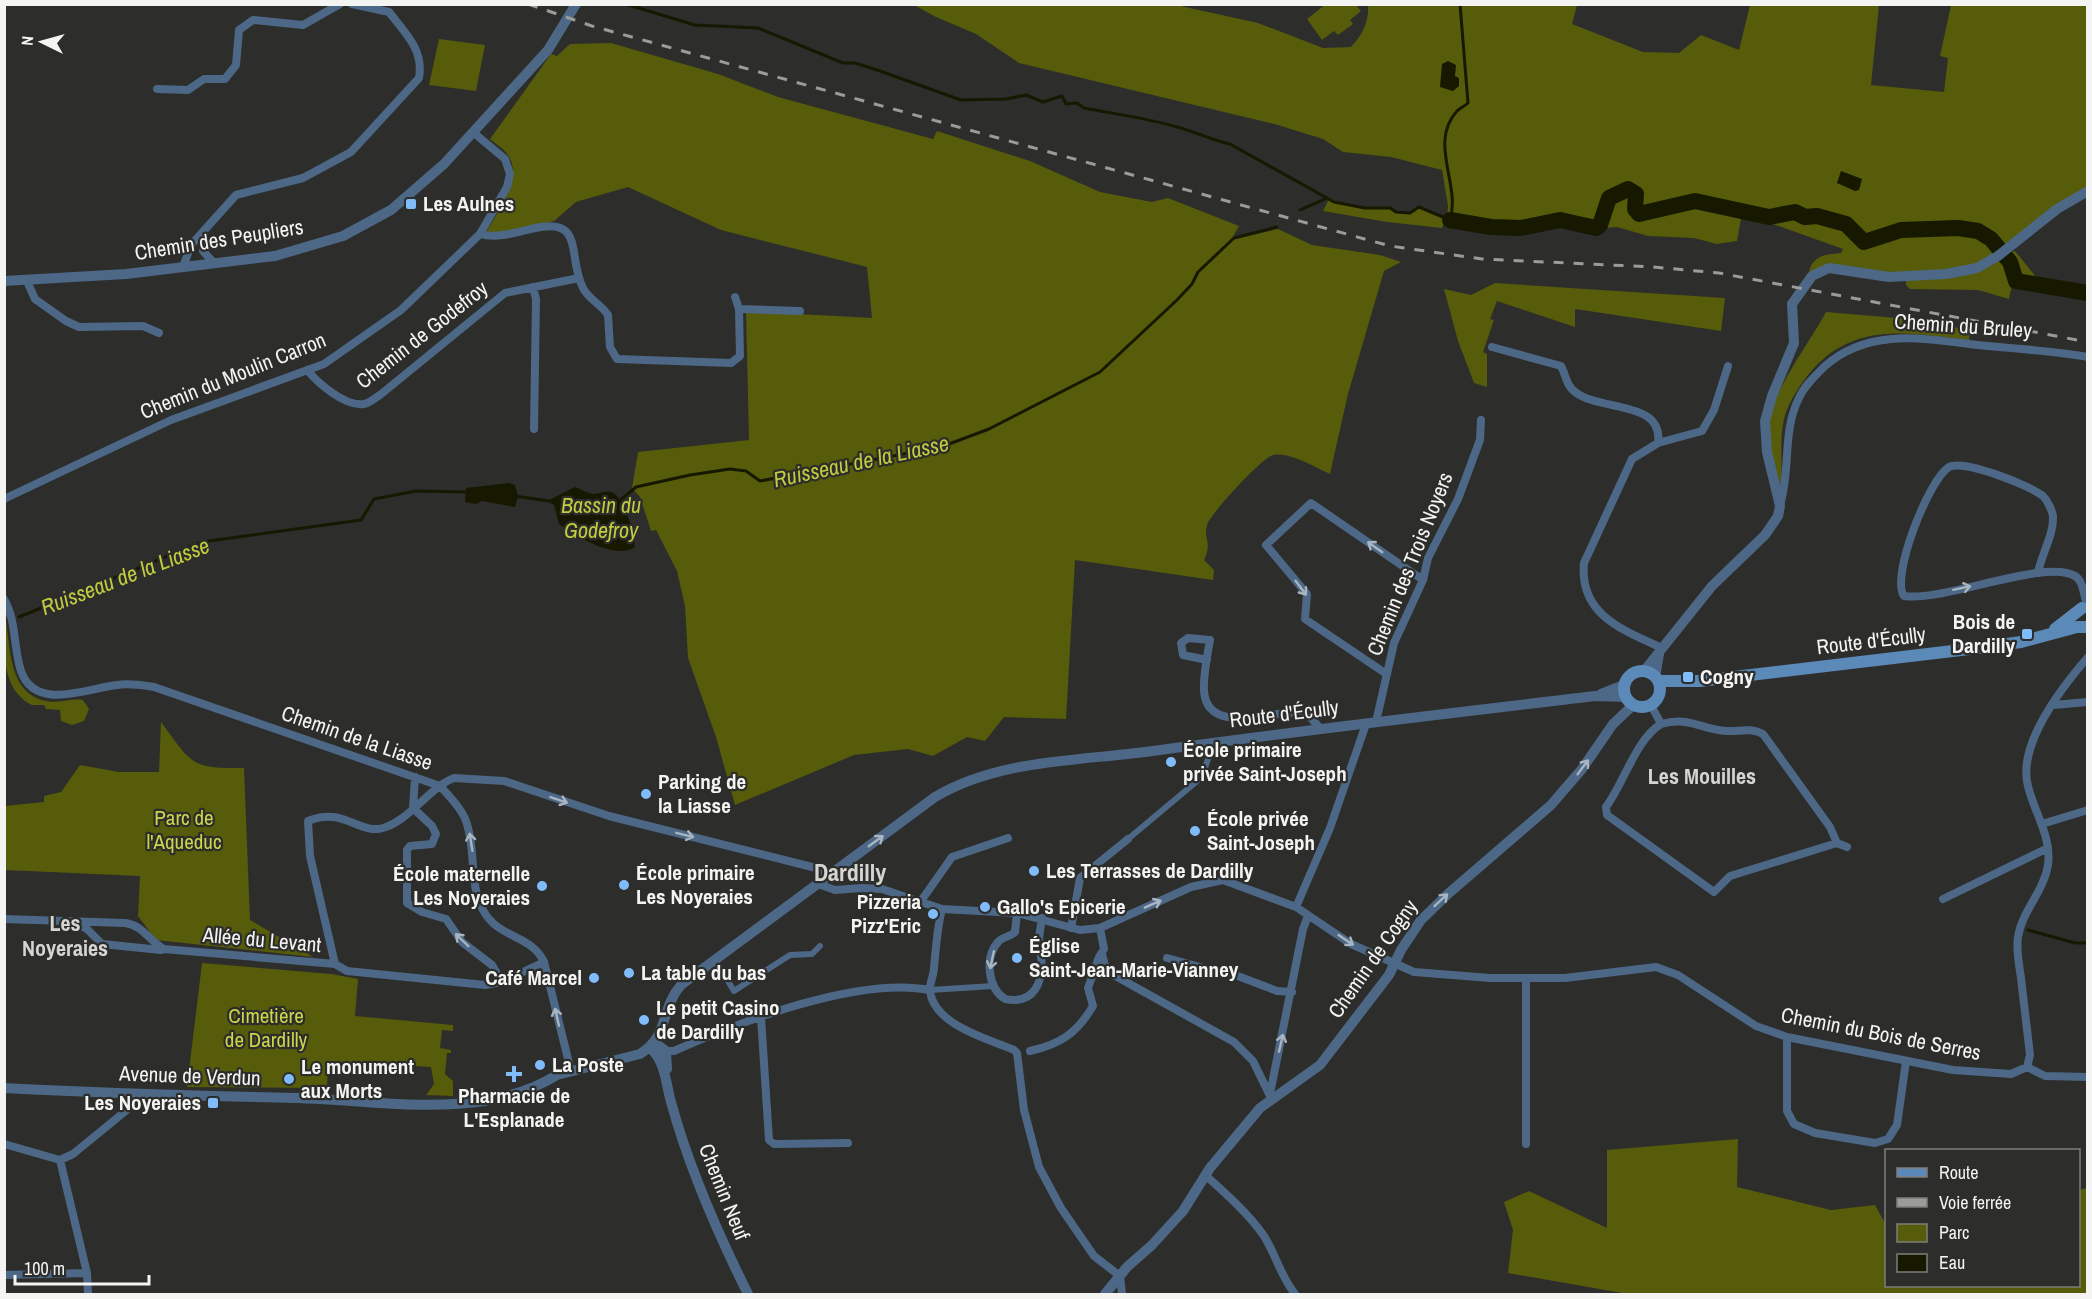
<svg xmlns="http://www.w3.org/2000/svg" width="2092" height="1299" viewBox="0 0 2092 1299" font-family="'Archivo Narrow',sans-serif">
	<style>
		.green { fill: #565c09 }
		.water { fill: #161800 }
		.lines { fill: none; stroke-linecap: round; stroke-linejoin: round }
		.stream { stroke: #161800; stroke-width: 3 }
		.river { stroke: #161800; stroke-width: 16 }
		.pedestrian { stroke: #4c6886; stroke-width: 6 }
		.minor { stroke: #4c6886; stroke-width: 8 }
		.tertiary { stroke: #4c6886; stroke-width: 10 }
		.secondary { stroke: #5b89b8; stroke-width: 12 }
		.rail { stroke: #9b9b99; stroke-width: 3; stroke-dasharray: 10 10; stroke-linecap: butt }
		.oneway { stroke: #a8b5c1 }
		.poi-dot { fill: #81bcfa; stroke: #2d2d2b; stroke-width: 2 }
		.labels { text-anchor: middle; stroke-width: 4.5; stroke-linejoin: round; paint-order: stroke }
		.poi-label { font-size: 21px; font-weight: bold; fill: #f4f4f2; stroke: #2d2d2b; text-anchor: start }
		.street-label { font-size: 21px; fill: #f4f4f2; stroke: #2d2d2b }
		.park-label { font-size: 21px; fill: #cbd64b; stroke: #2d2d2b }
		.water-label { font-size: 22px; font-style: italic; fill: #c1cc3f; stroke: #2d2d2b }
		.neighbourhood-label { font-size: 22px; font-weight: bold; fill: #d5d6d2; stroke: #2d2d2b }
		.quarter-label { font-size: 24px; font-weight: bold; fill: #d5d6d2; stroke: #2d2d2b }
	</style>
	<rect width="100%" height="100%" fill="#2d2d2b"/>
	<!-- green -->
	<path class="green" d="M1326 4 1356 5 1361 11 1350 20 1353 24 1338 35 1334 31 1322 40 1307 19Z
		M914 5H1176L1258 23 1323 48 1351 47C1363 34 1369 22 1368 5H1577L1572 24 1643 52 1679 53 1701 35 1739 50 1750 5H1879L1871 85 1944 92 1948 58 1940 56 1951 5H2087V191L2004 254 2015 251 2036 277 2087 287V300L2025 287 2013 280 2009 299 1978 290 1910 289 1906 285V277L1846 270 1809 273C1811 256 1826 254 1841 253L1843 249 1742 213 1737 241 1717 244 1694 238 1648 236 1617 227 1591 229 1560 220 1521 228 1491 227 1447 219 1448 206 1442 170 1391 157 1343 152 1323 139 1278 125 1019 63 976 34 936 17Z
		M439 39 485 45 476 91 429 85Z
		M611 43 718 74 778 97 933 139 937 131 1030 161 1100 192 1152 202 1168 198 1239 226 1231 240 1278 229 1312 245 1380 255 1401 262 1384 271 1348 394 1330 474C1314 467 1290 452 1273 455 1263 457 1210 514 1207 525 1203 540 1213 541 1204 560L1214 570 1213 580 1075 560 1066 719 1004 717 985 741 967 737 933 756 908 749 854 755 735 805 716 737 688 658 685 606 677 571 656 530 651 531 640 497 632 488 638 452 749 440 746 311 872 318 867 267 721 230 628 187 576 202 554 221 508 232 486 233C497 212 524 178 508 155 504 149 496 144 490 139L551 54 557 56 570 44Z
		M1329 199 1365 208H1390L1396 212 1410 213 1419 207 1445 219 1442 228 1387 222 1323 211Z
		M1495 283 1725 298 1721 331 1575 309V327L1497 301 1490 319 1494 320 1483 352 1487 354V387L1474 383 1458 341 1444 289 1471 295Z
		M1826 312 1943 322 1970 333 1969 340C1908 333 1852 320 1808 375 1798 388 1788 403 1784 419 1779 441 1783 466 1781 488 1775 467 1766 442 1769 419 1774 390 1811 340 1826 312Z
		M5 615C11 645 7 693 46 701 59 704 71 698 83 700L89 709 84 721 72 725 61 721 60 710 46 709 44 705H32C0 689 4 649 5 615Z
		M161 722C192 764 191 769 244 768L250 920 313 957 156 940 138 916 140 876 5 870V806L44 802V796L61 792 80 765 119 772H159Z
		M202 963 331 974 358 979 355 1016 453 1025V1031L442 1030 440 1048 451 1050V1053H447L445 1074 453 1081V1096L426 1095 434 1084 431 1067 328 1061 327 1088 187 1087Z
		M1738 1139 1737 1187 1831 1210 1875 1205 1886 1225V1286H2078L2079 1190 2087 1188V1294H1628L1508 1273 1513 1230 1504 1202 1529 1191 1607 1228V1150Z"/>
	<!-- water -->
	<path class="water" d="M1448 61 1456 65 1455 76 1459 78V86L1453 91 1440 87 1442 64Z
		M1841 171 1862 179 1859 190 1855 191 1837 183Z
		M509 483 515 485 518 496 515 507 482 501 476 504 465 502 466 488Z
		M575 487C581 489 587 493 593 494 599 494 606 490 612 492 623 497 638 538 634 548 612 559 576 536 559 524L554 505 547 501Z"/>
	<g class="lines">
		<!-- stream -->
		<path class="stream" d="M625 4 695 25 758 28 843 63H855L880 71 961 100 1006 99 1026 95 1043 102 1062 96 1066 104 1077 103 1084 108C1115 114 1147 118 1177 127 1196 132 1211 140 1230 144L1334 202 1365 208H1390L1396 212 1410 213 1419 207 1450 220C1461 184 1428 143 1457 111 1460 108 1465 106 1468 103L1460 4
			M1300 210 1327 198
			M514 496 549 501
			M618 502 636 487 690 475 730 469 746 471 760 481 941 447 989 429 1100 372 1177 300 1192 284 1198 272 1234 238 1277 227
			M19 617 202 542 361 520 374 499 416 491 466 492
			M2028 930 2075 943H2088"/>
		<!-- river -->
		<path class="river" d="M1450 220 1491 227 1521 228 1560 220 1596 228 1600 225 1609 198 1628 189 1636 194 1635 209 1639 214 1695 201 1769 217 1795 212 1805 217 1817 216 1846 224 1864 242 1901 230 1958 228 1978 231 1991 239 2010 262 2016 281 2088 293"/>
		<!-- pedestrian -->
		<path class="pedestrian" d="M1128 839 1202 777 1209 756
			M717 963 734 991 790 955 812 954 820 946
			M930 990 993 986"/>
		<!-- minor -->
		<path class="minor" d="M157 89 188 90 204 79H225L236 65 239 30 253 20 303 25 340 4
			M204 232 203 251 214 263
			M480 234C497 239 518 232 535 228 585 217 567 256 583 288 589 300 601 304 608 315L610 347 617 359 731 363 740 356 739 309 735 297
			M183 267 191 245 236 195 303 178 351 152 419 78C424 50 406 34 389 12L352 4
			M26 279 35 299 66 321 79 327 143 326 159 333
			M533 287 536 299 534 429
			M739 309 800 311
			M1492 347 1561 366C1566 375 1566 385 1574 391 1597 412 1664 399 1658 443L1632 459 1584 563C1579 614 1622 630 1662 648
			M307 370C318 383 345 407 364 404 370 403 375 398 380 395L505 293 579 278
			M1658 443 1702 431 1714 410 1728 366
			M4 499 171 420 324 364 401 310 480 234 507 187 510 174 505 159 474 133
			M1780 505C1791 470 1782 431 1799 398 1804 386 1816 375 1825 366 1872 325 1931 340 1987 346 2020 349 2055 351 2088 357
			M2038 573C2041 555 2054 535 2053 516 2052 510 2047 500 2043 496 2029 485 1963 459 1949 467 1929 479 1890 577 1904 596 1944 602 2046 558 2075 576 2083 581 2083 592 2086 601
			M4 599C17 622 13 647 21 671 35 712 88 688 117 685 129 683 141 685 154 687L440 786C450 797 463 810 467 824 476 852 469 885 483 910 498 939 531 934 544 962L571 1071
			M1207 660 1183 655 1181 643 1188 638 1210 640C1207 657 1203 675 1204 691 1207 736 1272 711 1300 712L1309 716 1321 729
			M1385 673 1305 619 1307 594 1266 545 1311 503 1423 580
			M1651 705 1661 724C1689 716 1700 729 1726 731 1740 732 1749 727 1763 734L1830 827 1837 843 1730 876 1714 892 1607 815 1606 807C1624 783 1636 739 1661 724
			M2053 705 2088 702
			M1376 722 1394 643 1423 580 1428 558 1458 499 1480 440 1481 420
			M413 808 432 826 436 834 432 844 410 846 407 850V903L422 912 446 919 462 942 492 965 502 982
			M413 808 415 777
			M2042 824 2088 810
			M1837 843 1847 847
			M818 884 835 890 862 888 882 889 942 909 1017 913 1080 930 1100 928 1191 887 1223 880 1296 907 1351 944 1414 972 1490 978H1565L1656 967 1678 975 1756 1026 1787 1037 1953 1070 2011 1074 2027 1067
			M1943 899 2048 848
			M921 901 952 857 1008 838
			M1296 907 1330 828 1366 724
			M942 909C937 928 936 948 934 968 934 975 929 984 930 991 934 1025 988 1039 1014 1050L1017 1053 1024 1110 1039 1167 1061 1208 1094 1256 1120 1276 1122 1294
			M1017 913 1015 932C1010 937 1002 937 998 942 984 958 988 988 1005 999 1035 1005 1044 981 1041 955 1041 950 1038 946 1039 941 1039 934 1041 926 1042 918
			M4 919 125 923C143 925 149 941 164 949L335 964 347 971 485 985 502 982 544 962
			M77 924 87 929 102 944 161 950
			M1071 928 1080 878 1128 839
			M1102 954 1106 969 1110 973 1234 1042 1253 1061 1272 1100
			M1167 958 1215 971 1222 970 1277 991 1292 992
			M335 964 310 856 308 821C342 806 360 835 383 828 409 821 431 786 454 778L504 781 609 816 820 869 829 876
			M761 1017 769 1140 774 1144 848 1143
			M1787 1037V1111L1794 1124 1815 1133 1875 1143 1888 1139 1897 1125 1906 1061
			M666 1051H674C740 1022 858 976 930 990
			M1030 1051C1061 1044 1077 1033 1093 1006L1088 988 1099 957 1104 949 1100 928
			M2027 1067 2030 1055C2027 1029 2024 1003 2021 978 2019 964 2016 950 2018 937 2022 911 2044 891 2048 865 2052 837 2034 812 2028 786 2017 745 2062 687 2088 657
			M2027 1067 2045 1076 2088 1077
			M1270 1094 1303 929 1308 916
			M4 1144 60 1160 73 1154 133 1105 135 1094
			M1526 1144V978
			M60 1160 87 1273 88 1294
			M1205 1175C1225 1193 1249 1214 1264 1236 1276 1255 1281 1277 1295 1294
			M4 1275 87 1273"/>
		<!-- tertiary -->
		<path class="tertiary" d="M4 281 126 274 275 256 343 236 391 210 444 164 548 50 576 4
			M1644 671 1712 586 1765 535 1778 516 1780 506 1767 452 1765 421 1772 396 1794 343 1792 304 1812 276 1829 268 1889 277 1946 274 1977 268 1998 256 2057 209 2088 191
			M1655 677 1659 654
			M1601 694 1624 685
			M655 1043 666 1051 667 1069
			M650 1048C665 1060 666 1084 671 1102 689 1168 718 1234 748 1294
			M4 1088C102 1093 199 1096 297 1098 381 1100 481 1122 557 1075L640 1054C670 1035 660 1009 681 985L935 797C997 760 1075 761 1145 752 1295 731 1445 714 1595 696L1626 697
			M1105 1294 1127 1267 1152 1245 1183 1211 1210 1168 1260 1108 1320 1065 1389 975 1401 950 1421 920 1449 893 1551 805 1582 769 1613 724 1633 705"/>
		<!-- secondary -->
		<path class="secondary" d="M2055 629 2082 608
			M1624 689a18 18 0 1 1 36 0a18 18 0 1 1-36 0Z
			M1658 681H1700L1978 648 2021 642 2077 627H2088"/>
		<!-- rail -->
		<path class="rail" d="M528 4 592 26 1390 246 1482 259 1653 267 1719 273 2088 342"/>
	</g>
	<!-- one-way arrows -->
	<defs><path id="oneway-shaft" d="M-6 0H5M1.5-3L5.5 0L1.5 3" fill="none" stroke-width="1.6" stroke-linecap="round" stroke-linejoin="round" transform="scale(1.5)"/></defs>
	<g class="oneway">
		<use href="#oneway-shaft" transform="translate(1375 547) rotate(-145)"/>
		<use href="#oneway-shaft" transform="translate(1301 588) rotate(53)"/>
		<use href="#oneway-shaft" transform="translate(1962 588) rotate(-12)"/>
		<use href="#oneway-shaft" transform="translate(1583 767) rotate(-53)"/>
		<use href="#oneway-shaft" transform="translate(559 800) rotate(19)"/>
		<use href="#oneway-shaft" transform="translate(685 835) rotate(14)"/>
		<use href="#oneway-shaft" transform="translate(876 841) rotate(-36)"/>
		<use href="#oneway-shaft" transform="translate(471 842) rotate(-99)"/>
		<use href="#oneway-shaft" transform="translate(1441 900) rotate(-43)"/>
		<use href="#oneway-shaft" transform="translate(1153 904) rotate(-24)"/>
		<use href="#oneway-shaft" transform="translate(462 940) rotate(-136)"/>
		<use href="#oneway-shaft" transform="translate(1346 940) rotate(34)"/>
		<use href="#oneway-shaft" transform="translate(992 960) rotate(102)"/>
		<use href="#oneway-shaft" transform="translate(557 1017) rotate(-103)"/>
		<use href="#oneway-shaft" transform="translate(1281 1043) rotate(-77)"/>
	</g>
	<!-- markers -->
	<g class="poi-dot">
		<rect x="405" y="198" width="12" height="12" rx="3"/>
		<rect x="2021" y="628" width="12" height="12" rx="3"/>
		<rect x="1682" y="671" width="12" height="12" rx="3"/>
		<circle cx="1171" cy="762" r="6"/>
		<circle cx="646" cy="794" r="6"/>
		<circle cx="1195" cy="831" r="6"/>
		<circle cx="1034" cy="871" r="6"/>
		<circle cx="624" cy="885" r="6"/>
		<circle cx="542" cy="886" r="6"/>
		<circle cx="985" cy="907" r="6"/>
		<circle cx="933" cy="914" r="6"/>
		<circle cx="1017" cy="958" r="6"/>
		<circle cx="629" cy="973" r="6"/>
		<circle cx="594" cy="978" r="6"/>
		<circle cx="644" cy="1020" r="6"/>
		<circle cx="540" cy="1065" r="6"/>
		<path d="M511 1065h6v6h6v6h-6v6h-6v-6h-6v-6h6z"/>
		<circle cx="289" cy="1079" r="6"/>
		<rect x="207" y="1097" width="12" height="12" rx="3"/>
	</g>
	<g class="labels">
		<!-- poi labels -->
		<g class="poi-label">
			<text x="423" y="211">Les Aulnes</text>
			<text x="2015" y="629" text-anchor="end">Bois de<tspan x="2015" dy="24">Dardilly</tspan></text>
			<text x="1700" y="684">Cogny</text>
			<text x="1183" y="757">École primaire<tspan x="1183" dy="24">privée Saint-Joseph</tspan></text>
			<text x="658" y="789">Parking de<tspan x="658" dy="24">la Liasse</tspan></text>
			<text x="1207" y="826">École privée<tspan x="1207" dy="24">Saint-Joseph</tspan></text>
			<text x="1046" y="878">Les Terrasses de Dardilly</text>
			<text x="636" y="880">École primaire<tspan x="636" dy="24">Les Noyeraies</tspan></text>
			<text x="530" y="881" text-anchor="end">École maternelle<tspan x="530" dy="24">Les Noyeraies</tspan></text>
			<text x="921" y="909" text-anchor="end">Pizzeria<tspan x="921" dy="24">Pizz'Eric</tspan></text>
			<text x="997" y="914">Gallo's Epicerie</text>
			<text x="1029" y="953">Église<tspan x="1029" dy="24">Saint-Jean-Marie-Vianney</tspan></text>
			<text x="641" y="980">La table du bas</text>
			<text x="582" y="985" text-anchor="end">Café Marcel</text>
			<text x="656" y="1015">Le petit Casino<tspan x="656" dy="24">de Dardilly</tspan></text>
			<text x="552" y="1072">La Poste</text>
			<text x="301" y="1074">Le monument<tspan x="301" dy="24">aux Morts</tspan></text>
			<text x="514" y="1103" text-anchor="middle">Pharmacie de<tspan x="514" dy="24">L'Esplanade</tspan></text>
			<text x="201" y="1110" text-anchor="end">Les Noyeraies</text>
		</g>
		<!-- street labels -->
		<g class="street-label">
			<text transform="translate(219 240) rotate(-9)" y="7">Chemin des Peupliers</text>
			<text transform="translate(1963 326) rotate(4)" y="7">Chemin du Bruley</text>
			<text transform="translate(422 335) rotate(-38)" y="7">Chemin de Godefroy</text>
			<text transform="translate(233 376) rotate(-22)" y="7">Chemin du Moulin Carron</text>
			<text transform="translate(1410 564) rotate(-68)" y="7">Chemin des Trois Noyers</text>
			<text transform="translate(1871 641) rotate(-7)" y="7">Route d'Écully</text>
			<text transform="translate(1284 714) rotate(-7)" y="7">Route d'Écully</text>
			<text transform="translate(357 738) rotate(19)" y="7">Chemin de la Liasse</text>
			<text transform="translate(262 940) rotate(5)" y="7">Allée du Levant</text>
			<text transform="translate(1373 959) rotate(-55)" y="7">Chemin de Cogny</text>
			<text transform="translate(1881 1034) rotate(11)" y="7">Chemin du Bois de Serres</text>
			<text transform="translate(190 1076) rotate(2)" y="7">Avenue de Verdun</text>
			<text transform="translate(724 1192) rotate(68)" y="7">Chemin Neuf</text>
		</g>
		<!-- park labels -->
		<g class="park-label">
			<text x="184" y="825">Parc de<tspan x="184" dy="24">l'Aqueduc</tspan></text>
			<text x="266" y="1023">Cimetière<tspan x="266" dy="24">de Dardilly</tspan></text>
		</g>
		<!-- water labels -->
		<g class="water-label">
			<text transform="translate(861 461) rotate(-12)" y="8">Ruisseau de la Liasse</text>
			<text x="601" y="513">Bassin du<tspan x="601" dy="25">Godefroy</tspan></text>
			<text transform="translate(125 576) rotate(-21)" y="8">Ruisseau de la Liasse</text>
		</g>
		<!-- neighbourhood labels -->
		<g class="neighbourhood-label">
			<text x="1702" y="784">Les Mouilles</text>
			<text x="65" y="931">Les<tspan x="65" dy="25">Noyeraies</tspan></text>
		</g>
		<!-- quarter labels -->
		<g class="quarter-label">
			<text x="850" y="881">Dardilly</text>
		</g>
	</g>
	<!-- border -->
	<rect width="2092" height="1299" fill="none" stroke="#f4f4f2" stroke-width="12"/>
	<!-- legend -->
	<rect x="1885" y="1149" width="195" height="138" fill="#2d2d2b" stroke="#7d7d7b" stroke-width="1.5"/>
	<rect x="1897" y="1168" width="30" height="9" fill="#5b89b8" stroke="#7d7d7b" stroke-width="1.5"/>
	<text x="1939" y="1179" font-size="18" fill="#f4f4f2">Route</text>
	<rect x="1897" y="1198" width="30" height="9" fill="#9b9b99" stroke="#7d7d7b" stroke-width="1.5"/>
	<text x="1939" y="1209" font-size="18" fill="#f4f4f2">Voie ferrée</text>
	<rect x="1897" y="1224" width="30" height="18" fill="#565c09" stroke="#7d7d7b" stroke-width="1.5"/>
	<text x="1939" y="1239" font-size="18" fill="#f4f4f2">Parc</text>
	<rect x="1897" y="1254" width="30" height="18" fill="#161800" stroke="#7d7d7b" stroke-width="1.5"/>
	<text x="1939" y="1269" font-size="18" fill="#f4f4f2">Eau</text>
	<!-- north arrow -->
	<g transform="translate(42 42) rotate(275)" stroke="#2d2d2b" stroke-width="4.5" paint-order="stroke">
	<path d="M0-4.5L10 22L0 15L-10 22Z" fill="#f4f4f2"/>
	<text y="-9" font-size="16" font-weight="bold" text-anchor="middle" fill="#f4f4f2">N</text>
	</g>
	<!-- scale -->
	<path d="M15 1275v9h134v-9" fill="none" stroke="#f4f4f2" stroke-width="3"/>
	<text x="24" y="1275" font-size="18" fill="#f4f4f2" stroke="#2d2d2b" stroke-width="4.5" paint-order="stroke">100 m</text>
</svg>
